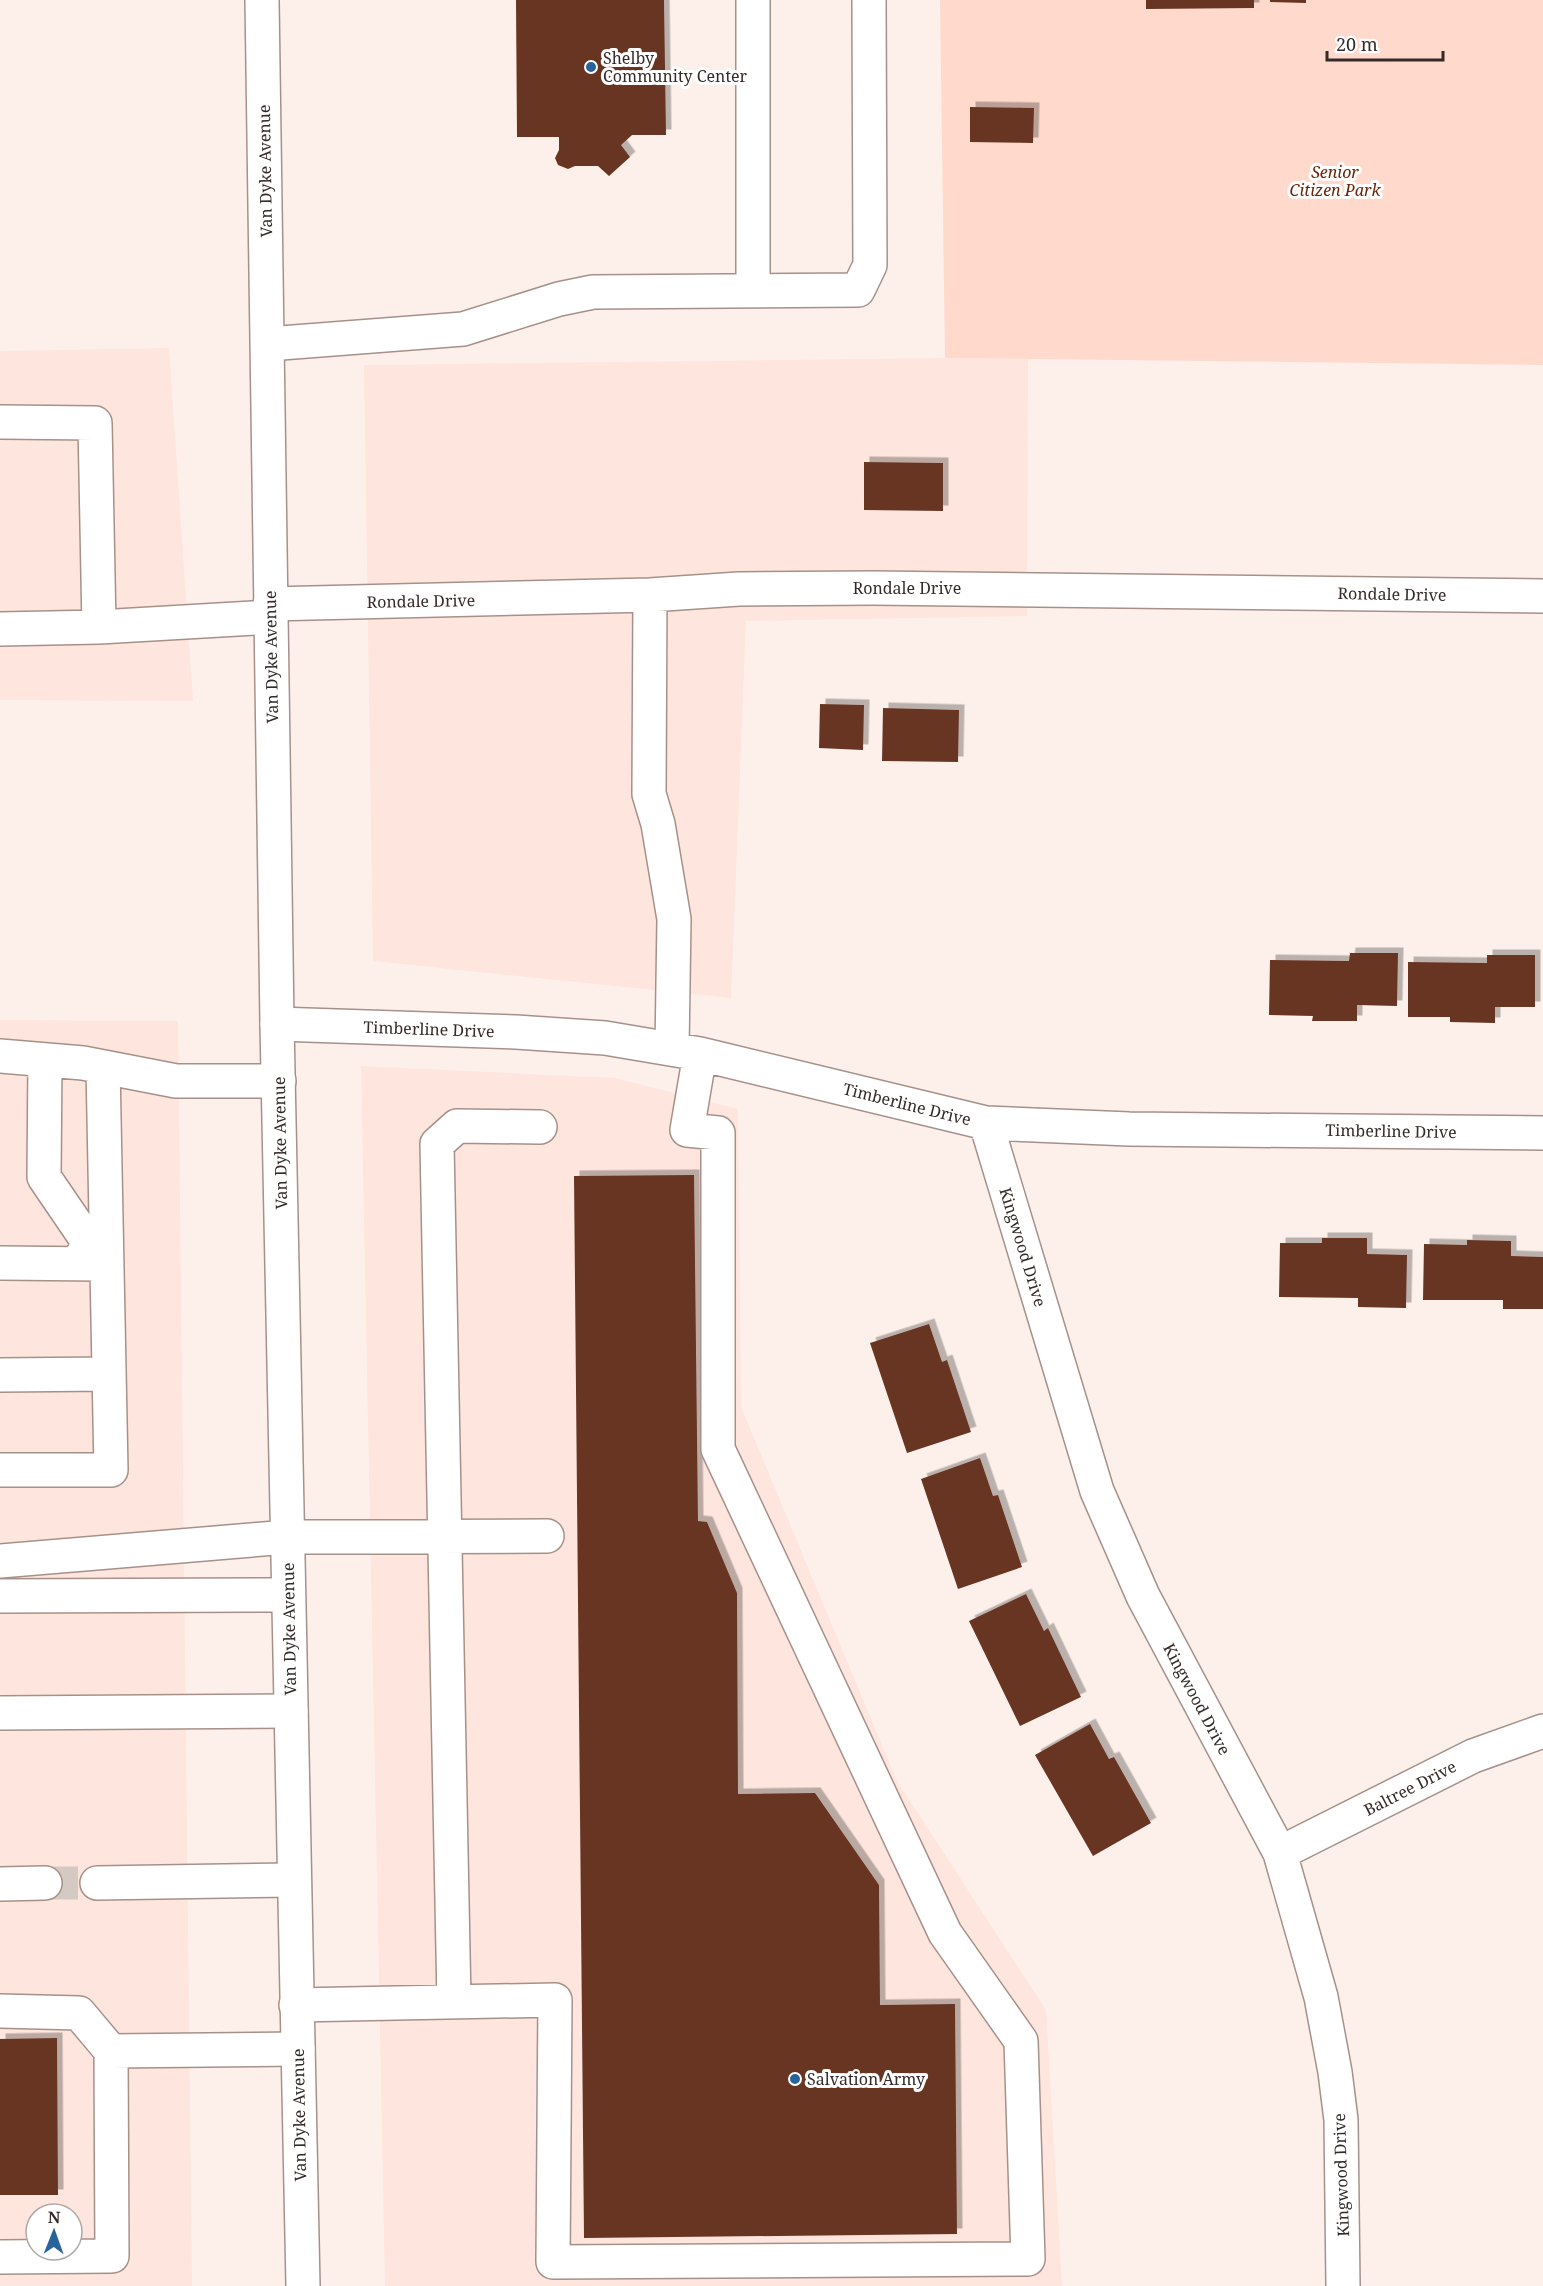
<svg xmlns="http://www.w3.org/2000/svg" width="1543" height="2286" viewBox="0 0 1543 2286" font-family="'Noto Serif',serif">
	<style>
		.built { fill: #fee5dd; fill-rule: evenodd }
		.green { fill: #fed9cc }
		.building { fill: #673524; filter: url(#shadow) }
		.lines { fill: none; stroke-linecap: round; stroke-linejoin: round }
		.minor-tunnel { stroke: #d5c9c4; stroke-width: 33; stroke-dasharray: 33 16; stroke-linecap: butt }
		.minor-casing { stroke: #a6918a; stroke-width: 36 }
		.major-casing { stroke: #a6918a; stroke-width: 36 }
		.minor { stroke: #fff; stroke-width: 33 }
		.major { stroke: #fff; stroke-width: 33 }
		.poi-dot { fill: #28649b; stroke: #fff; stroke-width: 2 }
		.labels { text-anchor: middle; stroke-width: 6; stroke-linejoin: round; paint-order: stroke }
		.poi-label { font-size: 16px; fill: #342b29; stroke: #fff; text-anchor: start }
		.street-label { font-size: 16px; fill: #342b29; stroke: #fff }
		.park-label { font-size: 16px; font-style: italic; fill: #692306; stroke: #fff }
	</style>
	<defs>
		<filter id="shadow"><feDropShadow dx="5.5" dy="-5.5" stdDeviation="0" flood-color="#0004"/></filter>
	</defs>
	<rect width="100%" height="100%" fill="#fdf0eb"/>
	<!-- built -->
	<path class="built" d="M169 348 193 701 0 700V351Z
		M945 358 1028 359 1027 616 746 621 731 998 373 961 364 365Z
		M0 1020 178 1021 192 2286H0ZM36 2214H72V2250H36Z
		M361 1066 614 1078 738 1109 741 1407 897 1781 1046 2010 1062 2286H385Z"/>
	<!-- green -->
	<path class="green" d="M940 0H1543V365L945 358Z"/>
	<!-- building -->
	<path class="building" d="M516 0H664L666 135H632L621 145 630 157 609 176 598 166H575L568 169 558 165 555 158 559 150V137H517Z
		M1146 0H1254V8L1146 9Z
		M1270 0H1306V3L1270 2Z
		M970 107 1034 108 1033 143 970 142Z
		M864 462 943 463V511L864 510Z
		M820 704 864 705 863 750 819 748Z
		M883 708 959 710 958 762 882 761Z
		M1350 953H1398L1397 1006 1357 1005V1021H1312L1313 1016 1269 1015 1270 960 1349 961Z
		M1487 955H1535V1007H1495V1023L1450 1022V1017H1408V962L1487 963Z
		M694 1175 698 1521 707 1522 737 1593 738 1794 815 1793 879 1885 880 2005 955 2004 957 2234 584 2238 574 1176Z
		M1322 1238H1367V1254L1407 1255 1406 1308 1358 1307V1298L1279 1297 1280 1243H1322Z
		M1467 1240 1511 1241V1256L1543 1257V1309H1503V1300H1423L1424 1244 1467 1245Z
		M929 1324 942 1362 947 1360 971 1432 907 1453 870 1343Z
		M980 1458 993 1496 998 1495 1022 1567 958 1589 921 1479Z
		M1026 1594 1044 1631 1048 1628 1081 1697 1020 1726 969 1621Z
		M1090 1724 1109 1759 1114 1757 1151 1823 1093 1856 1035 1755Z
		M57 2038 58 2195H0V2039Z"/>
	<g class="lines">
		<!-- minor-tunnel -->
		<path class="minor-tunnel" d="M45 1883H97"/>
		<!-- minor casing -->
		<g class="minor-casing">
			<path id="minor" d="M753 291V0
				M268 344 463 329 559 299 593 292 858 290 870 265 869 0
				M0 422 95 423 99 627
				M650 595 649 794 658 824 674 919 672 1049
				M270 604 650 595 739 589 874 588 1543 596
				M0 629 99 627 271 617
				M277 1024 516 1032 605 1038 700 1054 986 1123 1129 1129 1543 1133
				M0 1056 83 1063 176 1081H279
				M45 1060 44 1177 89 1243 78 1263
				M986 1123 1097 1491 1143 1596 1280 1853 1321 1997 1335 2072 1341 2120 1343 2286
				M0 1263 100 1264
				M0 1375 108 1374
				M0 1470H111L103 1067
				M0 1561 287 1537 547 1536
				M0 1596 288 1595
				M0 1713 291 1711
				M1280 1853 1473 1756 1543 1731
				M97 1883 294 1880
				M0 1884 45 1883
				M454 2002 437 1144 457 1126 540 1127
				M296 2005 555 2000 553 2262 1028 2259 1021 2041 945 1933 718 1449V1133L687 1130 700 1054
				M0 2011 79 2013 111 2051 298 2049
				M0 2257 112 2256 111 2051"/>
		</g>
		<!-- major casing -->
		<g class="major-casing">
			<path id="major" d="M262 0 277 1024 303 2286"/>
		</g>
		<!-- minor -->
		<use href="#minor" class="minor"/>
		<!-- major -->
		<use href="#major" class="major"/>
	</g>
	<!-- markers -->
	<g class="poi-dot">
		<circle cx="591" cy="67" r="6"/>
		<circle cx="795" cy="2079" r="6"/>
	</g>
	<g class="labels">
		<!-- poi labels -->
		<g class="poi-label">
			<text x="603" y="64">Shelby<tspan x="603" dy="18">Community Center</tspan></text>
			<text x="807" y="2085">Salvation Army</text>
		</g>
		<!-- street labels -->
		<g class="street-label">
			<text transform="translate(265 171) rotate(-91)" y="6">Van Dyke Avenue</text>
			<text x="907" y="594">Rondale Drive</text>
			<text transform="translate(1392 594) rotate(1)" y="6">Rondale Drive</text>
			<text transform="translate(421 601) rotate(-1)" y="6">Rondale Drive</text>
			<text transform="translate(271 657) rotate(-91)" y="6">Van Dyke Avenue</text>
			<text transform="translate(429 1029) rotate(2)" y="6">Timberline Drive</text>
			<text transform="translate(907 1104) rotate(14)" y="6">Timberline Drive</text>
			<text transform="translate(1391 1131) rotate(1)" y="6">Timberline Drive</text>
			<text transform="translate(280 1143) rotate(-91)" y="6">Van Dyke Avenue</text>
			<text transform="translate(1023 1247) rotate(73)" y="6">Kingwood Drive</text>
			<text transform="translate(289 1629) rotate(-91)" y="6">Van Dyke Avenue</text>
			<text transform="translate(1197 1699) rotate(62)" y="6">Kingwood Drive</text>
			<text transform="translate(1410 1788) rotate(-27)" y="6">Baltree Drive</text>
			<text transform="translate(299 2115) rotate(-91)" y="6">Van Dyke Avenue</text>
			<text transform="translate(1341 2175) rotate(-92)" y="6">Kingwood Drive</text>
		</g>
		<!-- park labels -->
		<g class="park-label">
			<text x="1335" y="178">Senior<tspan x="1335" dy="18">Citizen Park</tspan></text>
		</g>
	</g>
	<!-- north arrow -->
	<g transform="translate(54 2232) rotate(1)"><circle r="28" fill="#ffffff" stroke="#aeaaa9" stroke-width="1.5"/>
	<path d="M0-4.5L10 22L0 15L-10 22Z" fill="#28649b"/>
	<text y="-9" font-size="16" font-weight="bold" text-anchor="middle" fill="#342b29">N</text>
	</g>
	<!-- scale -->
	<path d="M1327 51v9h116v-9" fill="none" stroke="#342b29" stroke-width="3"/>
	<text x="1336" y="51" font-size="18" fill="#342b29" stroke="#ffffff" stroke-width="4.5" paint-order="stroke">20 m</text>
</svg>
